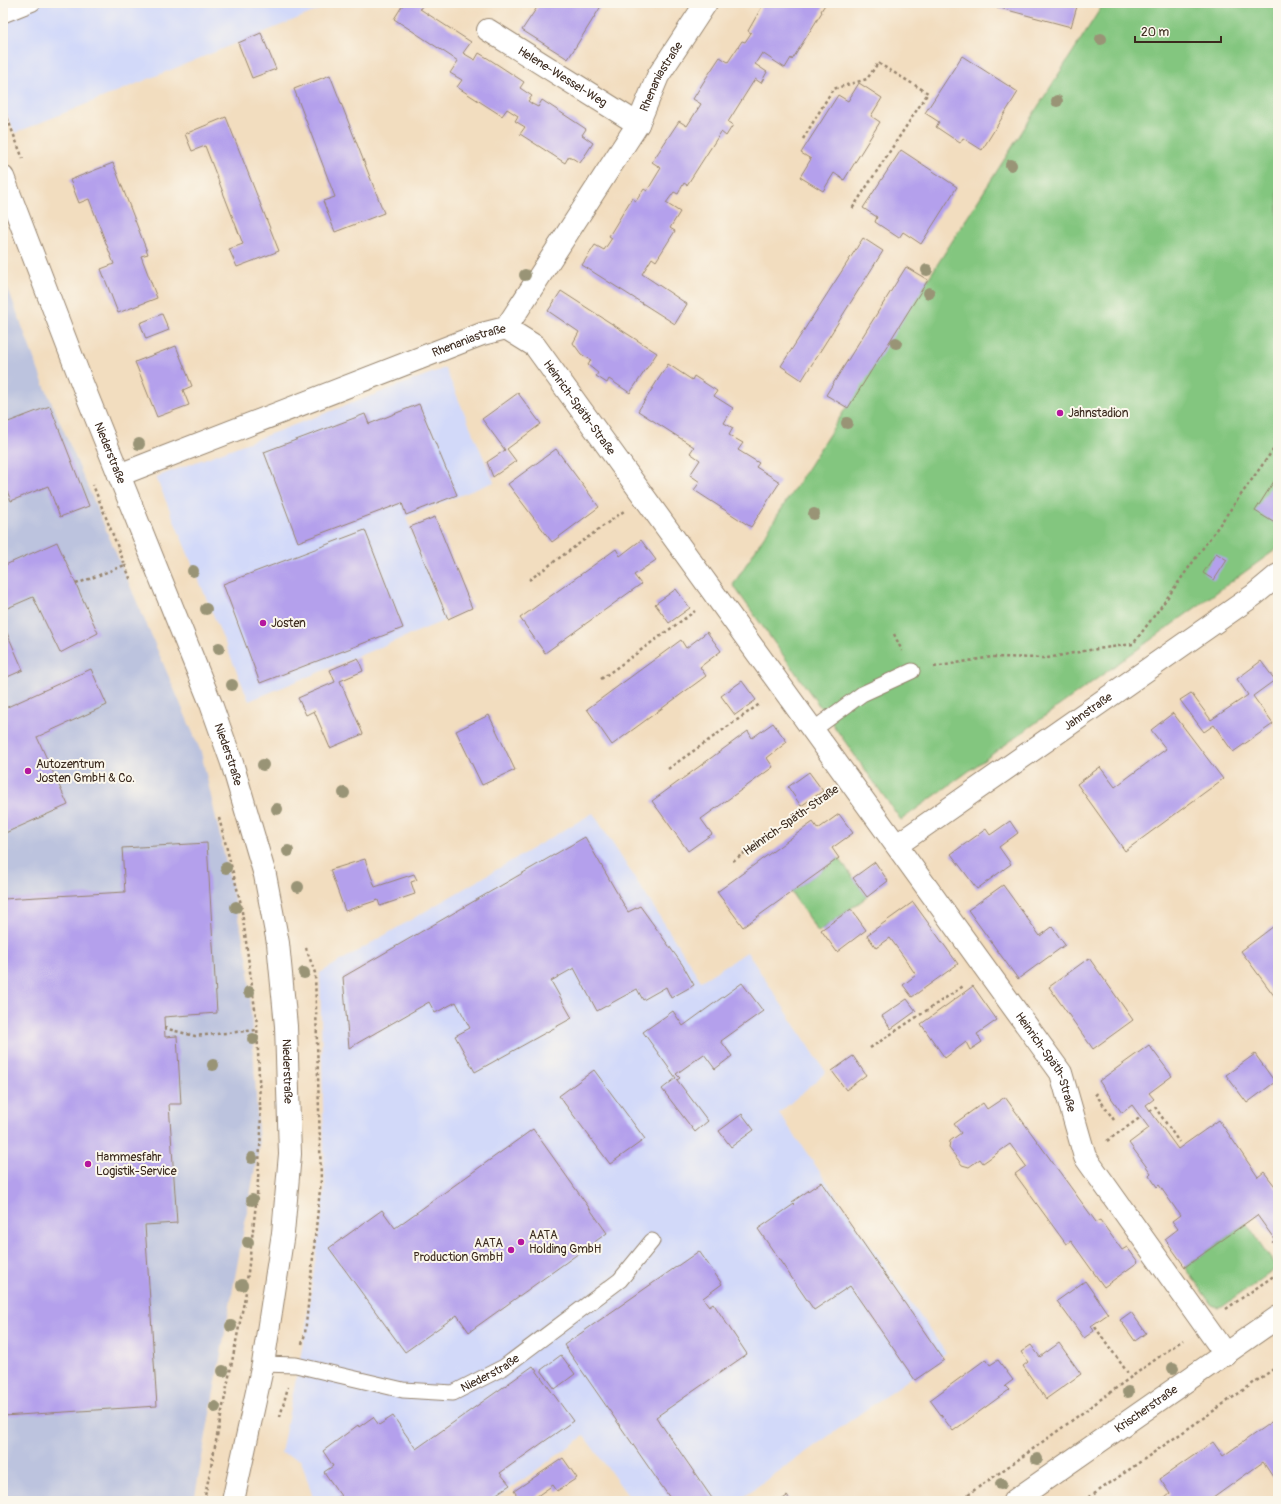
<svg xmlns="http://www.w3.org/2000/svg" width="1281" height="1504" viewBox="0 0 1281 1504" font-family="Pangolin,sans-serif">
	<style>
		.built { fill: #d2d9f9 }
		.industrial { fill: #bcc3de }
		.green { fill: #83c67f; stroke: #5f784e }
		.building { fill: #b4a0ec }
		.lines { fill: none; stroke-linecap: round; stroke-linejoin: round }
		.service-casing { stroke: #96846e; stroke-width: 17 }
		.minor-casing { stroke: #96846e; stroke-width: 24 }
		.tertiary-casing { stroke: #96846e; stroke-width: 24 }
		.path { stroke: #96846e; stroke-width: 2.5; stroke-dasharray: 3 3; stroke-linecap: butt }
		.service { stroke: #fff; stroke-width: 15 }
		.minor { stroke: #fff; stroke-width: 22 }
		.tertiary { stroke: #fff; stroke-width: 22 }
		.tree { fill: #999476 }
		.poi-dot { fill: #b5179e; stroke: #fbf7ec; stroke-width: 1.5 }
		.labels { text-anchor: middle; stroke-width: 4; stroke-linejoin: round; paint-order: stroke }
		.street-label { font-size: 12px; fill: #3b2a1e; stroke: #fbf7ec }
		.poi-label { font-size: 12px; fill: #3b2a1e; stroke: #fbf7ec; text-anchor: start }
	</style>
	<rect width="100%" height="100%" fill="#fbf7ec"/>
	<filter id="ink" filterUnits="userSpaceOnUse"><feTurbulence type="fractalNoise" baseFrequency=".025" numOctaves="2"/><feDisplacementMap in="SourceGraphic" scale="8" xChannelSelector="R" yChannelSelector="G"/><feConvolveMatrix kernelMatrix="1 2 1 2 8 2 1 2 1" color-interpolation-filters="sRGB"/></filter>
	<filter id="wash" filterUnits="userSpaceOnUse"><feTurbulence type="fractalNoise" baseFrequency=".012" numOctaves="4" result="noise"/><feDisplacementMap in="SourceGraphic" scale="16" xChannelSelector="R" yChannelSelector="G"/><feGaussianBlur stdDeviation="0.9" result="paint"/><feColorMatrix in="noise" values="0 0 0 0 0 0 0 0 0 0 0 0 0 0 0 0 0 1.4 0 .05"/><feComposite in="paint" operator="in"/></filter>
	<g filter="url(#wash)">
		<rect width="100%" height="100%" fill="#f2ddbf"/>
		<!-- built -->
		<path class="built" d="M3 3H330L331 5 15 133 3 106Z
			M445 368 494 482 406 517 446 620 249 701 156 477Z
			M593 813 701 981 747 952 826 1072 779 1113 946 1353 737 1501H632L584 1436 493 1501H314L301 1460 281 1453 305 1334 325 1189 320 973Z"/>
		<!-- industrial -->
		<path class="industrial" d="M3 275 42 380 201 752 248 961 259 1146 194 1501H3Z"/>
		<!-- green -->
		<path class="green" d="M1104 3H1278V548L901 820 733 585Z
			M839 858 867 897 818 932 791 892Z
			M1246 1223 1277 1268 1222 1307 1218 1308 1211 1304 1185 1267Z"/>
		<g id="blocks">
			<!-- building -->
			<path class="building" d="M404 3H424L420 9 471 42 463 53 475 60 479 53 489 59 524 82 520 88 532 96 528 101 532 104 538 107 542 100 586 129 582 135 593 143 580 163 569 156 565 163 520 134 525 127 515 121 518 116 507 109 502 116 457 87 462 80 450 73 458 61 394 19Z
				M540 3H603L568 59 522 30Z
				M764 3H826L821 11 822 12 792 60 791 58 785 68 762 53 755 64 767 72 761 83 755 79 728 122 733 125 726 136 721 132 687 185 684 183 678 194 674 192 666 203 680 212 670 228 675 231 656 261 652 258 642 274 687 304 675 324 582 265 595 245 604 250 612 238 609 236 632 198 636 201 644 189 647 191 661 168 652 162 679 121 687 126 701 104 693 99 706 78 720 57 728 62 742 41 745 42 751 33 748 31Z
				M981 3H1078L1071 27Z
				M261 33 276 69 252 78 238 43Z
				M962 56 1018 92 982 150 963 138 960 143 936 127 939 122 925 113Z
				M330 75 384 213 335 232 323 201 335 197 294 89Z
				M859 83 882 98 871 116 880 122 844 180 834 173 823 191 800 177 811 159 801 153 838 95 848 101Z
				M226 117 279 251 237 267 229 249 243 244 205 146 192 151 185 134Z
				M901 150 957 187 921 244 903 232 899 238 875 222 877 217 863 208Z
				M113 163 148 254 141 256 157 298 118 313 101 269 114 264 89 199 79 203 70 180Z
				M863 238 883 251 802 380 781 366Z
				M906 267 928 280 848 408 826 395Z
				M561 291 657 353 630 393 609 379 607 383 596 376 598 373 588 365 591 360 581 354 573 343 579 332 548 311Z
				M162 314 169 330 146 339 140 323Z
				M176 346 192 386 183 390 189 405 157 417 135 362Z
				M668 364 692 380 694 376 717 391 714 396 733 408 724 423 733 428 729 435 743 443 738 450 759 463 756 467 780 482 751 527 694 490 700 482 690 475 700 460 690 453 694 447 638 411Z
				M518 393 541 424 507 449 516 461 493 477 487 462 505 450 482 419Z
				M419 404 457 495 406 515 402 503 298 542 264 452 365 414 369 424Z
				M50 406 89 506 60 517 48 486 11 501 3 481V424Z
				M556 449 599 507 552 542 508 484Z
				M1278 475V525L1255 511Z
				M435 517 472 608 448 619 410 527Z
				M365 530 403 628 260 683 223 584Z
				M641 540 656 560 634 575 641 584 545 653 520 618 616 549 620 556Z
				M57 542 98 633 60 653 33 597 3 610V566Z
				M1216 553 1227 560 1214 580 1203 573Z
				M676 589 690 608 669 623 655 604Z
				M3 624 23 670 3 679Z
				M707 632 721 651 700 667 706 676 612 745 587 709 681 640 686 648Z
				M358 658 363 671 340 681 363 734 330 748 314 711 306 715 298 698 335 682 330 670Z
				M1261 661 1275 680 1253 696 1273 724 1233 752 1214 725 1204 732 1180 700 1191 693 1211 720 1248 695 1237 679Z
				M91 669 107 705 37 737 68 805 3 834V709Z
				M742 681 756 700 735 715 721 696Z
				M1173 713 1223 779 1125 851 1077 784 1100 767 1115 787 1123 781 1166 749 1151 730Z
				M489 715 515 770 482 785 456 731Z
				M773 723 787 742 767 758 773 767 701 819 712 834 688 851 652 801 748 731 752 738Z
				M809 772 823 791 801 806 788 787Z
				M839 814 853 833 832 848 839 858 743 927 717 892 813 822 818 829Z
				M1010 821 1018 833 999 847 1011 864 977 889 951 854 986 829 990 835Z
				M585 837 628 912 640 906 682 964 694 985 671 998 666 987 643 1000 637 989 597 1011 574 968 551 981 572 1018 475 1072 455 1036 470 1028 456 1002 435 1013 429 1002 349 1048 343 977Z
				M207 843 217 1013 164 1017 165 1037 177 1036 181 1104H169L177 1223 145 1225 157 1406 3 1416V899L125 892 122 848Z
				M365 859 375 887 414 874 417 880 411 882 415 894 380 906 378 900 345 911 330 870Z
				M875 862 888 881 867 897 853 878Z
				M1003 885 1040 936 1052 927 1065 945 1018 979 968 910Z
				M913 902 958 964 912 997 903 985 916 975 903 956 890 938 876 948 867 935Z
				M851 909 866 930 837 952 821 930Z
				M1278 923V1001L1241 951Z
				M1089 958 1133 1020 1093 1049 1049 987Z
				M742 983 763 1011 721 1041 732 1056 715 1069 704 1054 676 1074 680 1078 677 1080 708 1121 695 1132 662 1089 676 1078 643 1032 673 1011 683 1026Z
				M973 986 997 1020 977 1034 982 1042 970 1050 966 1042 945 1058 921 1024Z
				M907 999 916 1011 891 1029 882 1016Z
				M1149 1045 1172 1076 1149 1093 1154 1099 1146 1105 1178 1149 1219 1120 1258 1177 1264 1172 1278 1190V1250L1272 1242 1275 1240 1257 1215 1185 1267 1165 1239 1178 1229 1172 1221 1180 1215 1159 1185 1157 1187 1149 1175 1151 1173 1129 1143 1149 1128 1132 1105 1122 1113 1099 1081Z
				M1255 1054 1275 1082 1247 1103 1226 1075Z
				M853 1056 866 1075 846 1090 832 1071Z
				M594 1070 645 1139 610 1164 559 1096Z
				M1005 1097 1096 1222 1100 1220 1122 1250 1127 1247 1138 1262 1104 1287 1071 1241 1066 1244 1015 1174 1026 1166 1010 1144 983 1163 980 1159 969 1167 962 1165 949 1148 950 1141 961 1133 954 1124 983 1103 987 1109Z
				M742 1114 754 1130 731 1147 719 1131Z
				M533 1129 607 1233 469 1332 457 1315 405 1352 329 1248 382 1210 395 1228Z
				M821 1182 944 1360 915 1380 850 1286 814 1310 758 1229 794 1204 792 1202Z
				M699 1251 722 1284 703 1298 709 1306 713 1303 747 1354 656 1417 714 1501H672L564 1345Z
				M1085 1281 1108 1314 1091 1326 1094 1331 1084 1338 1057 1301Z
				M1131 1312 1146 1333 1135 1341 1120 1320Z
				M1059 1343 1081 1374 1046 1399 1023 1366 1028 1362 1021 1352 1031 1345 1040 1357Z
				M561 1355 575 1374 555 1389 541 1370Z
				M986 1359 990 1365 998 1360 1013 1380 1005 1386 1009 1390 953 1431 930 1400Z
				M533 1366 573 1421 500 1473 510 1485 492 1497 495 1501H338L337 1498 341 1496 324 1472 333 1466 323 1451 358 1425 359 1427 373 1417 379 1425 393 1416 416 1449Z
				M1274 1420 1278 1426V1473L1273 1477 1263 1462 1209 1501H1161L1170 1494 1160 1479 1213 1442 1223 1456Z
				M563 1458 577 1478 557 1491 553 1485 530 1501H521L514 1491Z
				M787 1496 791 1501H780Z"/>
		</g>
	</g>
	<g filter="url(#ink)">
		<use href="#blocks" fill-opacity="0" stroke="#96846e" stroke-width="1"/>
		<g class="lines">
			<!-- service casing -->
			<g class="service-casing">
				<g id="service">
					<path d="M3 15 33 3"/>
					<path d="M813 730 862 694 912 671"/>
					<path id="s1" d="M263 1364 296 1365 403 1390 453 1393 504 1367 620 1280 652 1241"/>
				</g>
			</g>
			<!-- minor casing -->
			<g class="minor-casing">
				<g id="minor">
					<path id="s2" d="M488 30 638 124"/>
					<path id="s3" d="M506 328 535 346 1061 1073 1085 1157 1226 1355"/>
					<path id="s4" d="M119 475 482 334 506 328 638 124 658 76 706 3"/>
					<path id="s5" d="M897 845 1254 595 1278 575"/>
				</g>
			</g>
			<!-- tertiary casing -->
			<g class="tertiary-casing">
				<g id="tertiary">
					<path id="s6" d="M3 177 82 383 211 704 232 763 265 875 278 943 286 1026 290 1154 283 1233 263 1364 233 1501"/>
					<path id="s7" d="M1014 1501 1278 1317"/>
				</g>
			</g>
			<!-- path -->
			<path class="path" d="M3 107 23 159
				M803 139 833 89 867 79 878 63 928 93 852 209
				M125 565 131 581
				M529 580 624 511
				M76 584 125 565 93 485
				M894 634 902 651
				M934 667 991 657 1047 658 1090 650 1133 644 1160 608 1278 443
				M601 679 695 611
				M668 769 761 703
				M219 818 241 904 257 1024 261 1132 257 1195 247 1281
				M733 861 827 795
				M164 1028 195 1036 257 1030
				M870 1048 965 985
				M1095 1093 1114 1120
				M1150 1111 1155 1107 1179 1142
				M1107 1141 1141 1117
				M1226 1309 1278 1273
				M1095 1327 1130 1376
				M302 1344 305 1334 321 1180 315 973 306 948
				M280 1417 288 1387
				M204 1501 246 1292
				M958 1501C1035 1450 1107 1393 1183 1340
				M1084 1501 1278 1366"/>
			<!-- service -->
			<use href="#service" class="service"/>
			<!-- minor -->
			<use href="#minor" class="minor"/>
			<!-- tertiary -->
			<use href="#tertiary" class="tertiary"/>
		</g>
		<!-- trees -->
		<g class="tree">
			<circle cx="1101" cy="39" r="6"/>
			<circle cx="1057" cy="101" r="6"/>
			<circle cx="1011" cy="165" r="6"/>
			<circle cx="927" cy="270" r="6"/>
			<circle cx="525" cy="275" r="6"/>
			<circle cx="929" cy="293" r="6"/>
			<circle cx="896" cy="343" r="6"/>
			<circle cx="847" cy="423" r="6"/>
			<circle cx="139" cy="444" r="6"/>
			<circle cx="814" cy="514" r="6"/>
			<circle cx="193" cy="571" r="6"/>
			<circle cx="206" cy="609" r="6"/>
			<circle cx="219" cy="648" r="6"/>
			<circle cx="232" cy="685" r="6"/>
			<circle cx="263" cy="765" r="6"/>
			<circle cx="344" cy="793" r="6"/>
			<circle cx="277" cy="809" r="6"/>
			<circle cx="288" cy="851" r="6"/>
			<circle cx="226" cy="868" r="6"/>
			<circle cx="298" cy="887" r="6"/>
			<circle cx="236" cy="907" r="6"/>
			<circle cx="304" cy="973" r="6"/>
			<circle cx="249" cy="992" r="6"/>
			<circle cx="253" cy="1039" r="6"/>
			<circle cx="213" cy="1065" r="6"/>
			<circle cx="252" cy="1158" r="6"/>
			<circle cx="252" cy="1200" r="6"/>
			<circle cx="248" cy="1242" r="6"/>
			<circle cx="242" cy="1285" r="6"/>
			<circle cx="231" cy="1326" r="6"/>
			<circle cx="1173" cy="1368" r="6"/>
			<circle cx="223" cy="1371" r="6"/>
			<circle cx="1128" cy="1392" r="6"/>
			<circle cx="215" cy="1407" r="6"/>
			<circle cx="1037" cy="1459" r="6"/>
			<circle cx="1001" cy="1484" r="6"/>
		</g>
	</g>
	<!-- markers -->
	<g class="poi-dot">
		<circle cx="1060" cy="413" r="4"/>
		<circle cx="263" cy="623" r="4"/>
		<circle cx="28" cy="771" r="4"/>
		<circle cx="88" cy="1164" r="4"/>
		<circle cx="521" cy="1242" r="4"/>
		<circle cx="511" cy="1250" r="4"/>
	</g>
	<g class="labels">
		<!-- street labels -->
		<g class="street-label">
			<text dy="4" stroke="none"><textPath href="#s2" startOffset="88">Helene-Wessel-Weg</textPath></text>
			<text dy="4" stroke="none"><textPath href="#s4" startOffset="710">Rhenaniastraße</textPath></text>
			<text dy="4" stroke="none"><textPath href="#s4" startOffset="375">Rhenaniastraße</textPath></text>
			<text dy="4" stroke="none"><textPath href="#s3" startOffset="110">Heinrich-Späth-Straße</textPath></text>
			<text dy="4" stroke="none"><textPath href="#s6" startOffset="296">Niederstraße</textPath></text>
			<text dy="4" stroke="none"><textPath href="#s5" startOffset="233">Jahnstraße</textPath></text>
			<text dy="4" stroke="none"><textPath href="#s6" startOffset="620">Niederstraße</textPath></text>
			<text transform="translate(791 820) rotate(-35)" y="4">Heinrich-Späth-Straße</text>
			<text dy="4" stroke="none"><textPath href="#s3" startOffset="915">Heinrich-Späth-Straße</textPath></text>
			<text dy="4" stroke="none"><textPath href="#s6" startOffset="944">Niederstraße</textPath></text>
			<text dy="4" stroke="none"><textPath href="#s1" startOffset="235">Niederstraße</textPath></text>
			<text dy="4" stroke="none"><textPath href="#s7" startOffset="161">Krischerstraße</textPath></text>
		</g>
		<!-- poi labels -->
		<g class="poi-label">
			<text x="1068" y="417">Jahnstadion</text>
			<text x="271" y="627">Josten</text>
			<text x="36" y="768">Autozentrum<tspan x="36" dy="14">Josten GmbH &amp; Co.</tspan></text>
			<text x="96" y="1161">Hammesfahr<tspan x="96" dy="14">Logistik-Service</tspan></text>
			<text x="529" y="1239">AATA<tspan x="529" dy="14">Holding GmbH</tspan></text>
			<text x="503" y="1247" text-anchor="end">AATA<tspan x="503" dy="14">Production GmbH</tspan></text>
		</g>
	</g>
	<!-- margin -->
	<rect width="1281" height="1504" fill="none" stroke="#fbf7ec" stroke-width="16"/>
	<!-- scale -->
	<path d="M1135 36v6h86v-6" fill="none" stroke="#3b2a1e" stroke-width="2"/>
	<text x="1141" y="36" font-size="12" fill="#3b2a1e" stroke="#fbf7ec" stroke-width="3" paint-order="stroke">20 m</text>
</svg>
